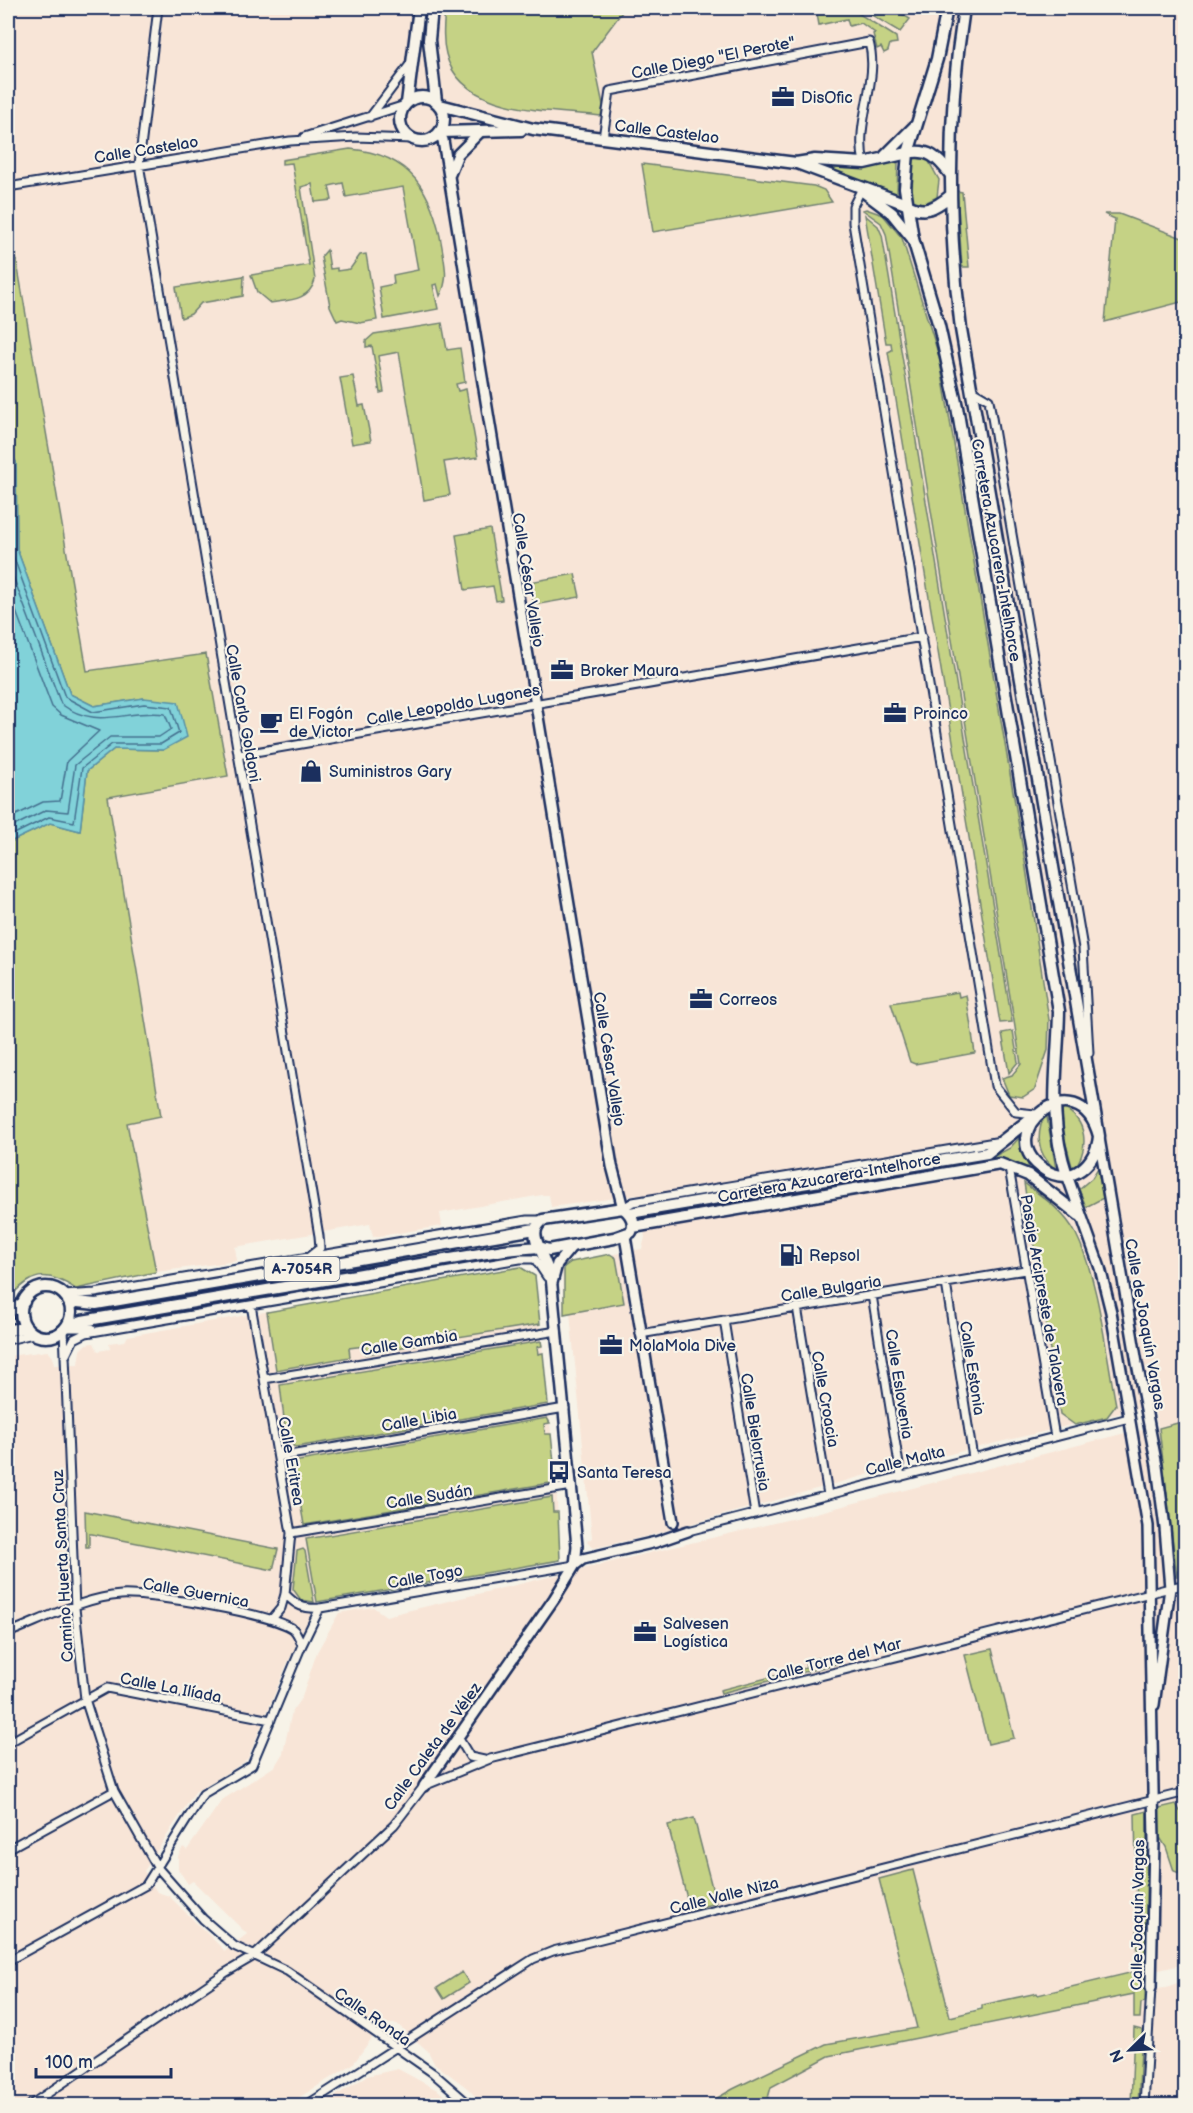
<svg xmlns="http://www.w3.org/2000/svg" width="1193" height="2113" viewBox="0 0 1193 2113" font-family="'Balsamiq Sans',sans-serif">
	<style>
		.built { fill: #f8e5d7 }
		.green { fill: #c5d285; stroke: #708072; stroke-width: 1.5 }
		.water { fill: #81d2d9; stroke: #5891a8; stroke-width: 1.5 }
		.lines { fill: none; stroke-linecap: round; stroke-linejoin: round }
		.shore { stroke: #44708f; stroke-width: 1.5 }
		.minor-casing { stroke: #1b2f5e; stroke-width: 11 }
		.tertiary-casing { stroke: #1b2f5e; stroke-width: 14 }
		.secondary-casing { stroke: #1b2f5e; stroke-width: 15 }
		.primary-casing { stroke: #1b2f5e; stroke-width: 15 }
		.minor { stroke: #f7f3e8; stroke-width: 7 }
		.tertiary { stroke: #f7f3e8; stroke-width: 9 }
		.secondary { stroke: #f7f3e8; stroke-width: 10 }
		.primary { stroke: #f7f3e8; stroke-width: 10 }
		.labels { text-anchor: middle; stroke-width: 4.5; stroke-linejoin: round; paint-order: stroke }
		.shield { fill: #f7f3e8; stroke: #5d6a87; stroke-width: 1.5 }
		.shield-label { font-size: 15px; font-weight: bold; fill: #1b2f5e }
		.street-label { font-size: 16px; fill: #1b2f5e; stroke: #f7f3e8 }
		.poi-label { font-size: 16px; fill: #1b2f5e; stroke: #f7f3e8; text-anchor: start }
	</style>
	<rect width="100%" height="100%" fill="#f7f3e8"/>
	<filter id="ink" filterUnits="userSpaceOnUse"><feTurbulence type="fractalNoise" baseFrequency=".0167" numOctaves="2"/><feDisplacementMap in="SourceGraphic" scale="12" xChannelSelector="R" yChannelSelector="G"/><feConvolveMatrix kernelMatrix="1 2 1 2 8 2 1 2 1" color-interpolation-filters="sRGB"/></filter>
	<g filter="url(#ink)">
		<!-- built -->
		<path class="built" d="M8 8H1185V1964L1159 1970 1138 1971 1038 1995 1036 1993 1009 1998 917 2028 826 2044 733 2089 705 2105H484L466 2087 434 2063 428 2051 397 2024H382L353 2064 287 2105 8 2106V1356L48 1351 53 1357 54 1365 78 1364 80 1350 86 1344 94 1343 98 1351 110 1349 109 1343 125 1341 128 1336 520 1267 535 1276 556 1482 560 1560 317 1602 287 1664 248 1758 243 1763 195 1792 144 1871 157 1892 169 1896 225 1951 247 1934 193 1881 188 1884 178 1869V1856L183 1847 187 1850 222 1800 275 1766 283 1753 292 1711 302 1697 317 1652 339 1613 373 1607 386 1616 816 1513 1129 1432 1158 1428 1154 1405 888 1469 644 1537 594 1548 587 1541 592 1538 570 1313 564 1314 562 1271 571 1262 642 1249 645 1237 637 1195 551 1207 549 1195H542L440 1213 442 1226 373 1237 370 1224 235 1247 237 1261 156 1272 127 1122 161 1116 108 796 228 776 206 654 87 672 8 207Z
			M1185 1980V2105L754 2106 768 2098 771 2087 829 2056 1164 1988Z
			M398 2069 439 2091 454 2105H321L367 2076Z"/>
		<!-- green -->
		<path class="green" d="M445 8H625L592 52 603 105 601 116C552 110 461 115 446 54 442 39 444 23 445 8Z
			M816 8H850L896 37 897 43 890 44 888 51 884 53 881 47 877 49 873 34 875 33 861 23 849 26 847 19 819 25Z
			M860 8H892L910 19 900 32Z
			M350 149C411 154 433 192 442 247 445 266 449 279 440 296L437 284 433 285 438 309 384 319 379 287 394 284 393 275 418 270 403 187 346 197 343 183 329 186 332 200 315 202 312 184 301 187 315 280C309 301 289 300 270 303L257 292 251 275 309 265 292 163 282 164V160Z
			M920 157 928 160 939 180 937 197 921 205 912 200 913 159Z
			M898 160 897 195 823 169V166L863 169Z
			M642 164 814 186 824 190 832 202 653 232Z
			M957 191 962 192 969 267H962Z
			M866 209 883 215 902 238 939 356 1025 862 1049 1020 1048 1050 1035 1089 1023 1097 1009 1095 1002 1078 1012 1075 1021 1064 886 234 881 223 863 210Z
			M8 210 87 671 206 654 228 776 108 797 161 1116 127 1123 156 1272 76 1289C46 1269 30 1273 8 1300V843L50 823 80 831 87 771 114 749 163 750 144 698 94 706 70 694 17 549 16 462 8 449Z
			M1104 214H1119L1185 239V301L1105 322 1115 219Z
			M865 215 878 226 882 235 1012 1022 1000 1023 888 352 892 350 891 343H886Z
			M327 250 330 269 337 268V271L350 269 360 255 366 254 377 320 360 323 342 319 337 321 330 306 321 257Z
			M244 276 243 296 201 303 191 314 181 318 176 287Z
			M442 323 447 350 460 348 465 382 456 384 458 391 466 389 478 457 444 462 450 495 424 500 399 352 378 356 384 392 380 393 372 346 366 347V341L374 334Z
			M353 376 359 406 364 405 371 441 352 444 340 378Z
			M490 529 502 600 496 601 493 586 465 590 456 535Z
			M575 574 580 597 534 605 529 582Z
			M958 992 959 997 966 995 975 1053 915 1064 910 1062 891 1003Z
			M1013 1031 1018 1062 1009 1073 1002 1033Z
			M1061 1107C1088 1119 1090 1149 1073 1170L1064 1137Z
			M1046 1111 1056 1169C1035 1154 1036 1133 1046 1111Z
			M1019 1138 1029 1168 1001 1159H994L993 1157 1010 1148Z
			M1098 1168 1103 1198 1086 1207 1079 1189 1092 1178Z
			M1024 1183C1043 1197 1065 1212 1076 1234 1099 1280 1106 1354 1116 1405L1107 1417 1075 1425 1060 1414Z
			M610 1254 616 1258 624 1303 564 1314V1267L571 1262Z
			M520 1267 535 1276 540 1324 458 1337 456 1330 445 1333V1339L366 1354 365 1346 349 1348 350 1357 276 1370 267 1312Z
			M541 1341 542 1346 537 1347 538 1354 543 1353 548 1404 296 1447 287 1444 280 1385Z
			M547 1418 550 1423 544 1424 545 1434H551L556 1482 304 1525 293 1462Z
			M1185 1421V1575L1184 1569 1178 1571 1177 1577 1159 1428Z
			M552 1497 553 1512H558L560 1560 317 1602 306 1539Z
			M85 1511 278 1549 273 1570 92 1534H89V1547H86Z
			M303 1549 305 1551 314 1602 301 1600 293 1589 297 1551Z
			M992 1649 1014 1738 988 1744 965 1655Z
			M818 1658 820 1665 836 1662V1664L721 1693 720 1690 806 1668 805 1661Z
			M1176 1804 1180 1811 1185 1809V1875L1174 1871 1166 1847 1159 1836V1808Z
			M1147 1811 1145 2002 1141 2003 1140 2018H1134V1994L829 2056 771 2087 768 2098 754 2105H705L733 2089 826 2044 917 2028 879 1879 913 1870 950 2017 982 2009V2005L1037 1993 1038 1995 1138 1971 1135 1814Z
			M694 1818 716 1903 690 1910 668 1825Z
			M462 1972 469 1983 444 1999 437 1988Z
			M1134 2028 1142 2030 1138 2106 1131 2105Z"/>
		<!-- water -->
		<path class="water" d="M8 449 16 462 17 549 70 694 94 706 144 698 178 702 187 737 163 750 114 749 87 771 80 831 50 823 8 843Z"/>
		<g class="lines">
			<!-- shore -->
			<path class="shore" d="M8 460 12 493 11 550 65 697 93 712 144 704 171 707 179 733 161 744H112L82 768 74 822 49 817 8 837
				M8 563 61 704C98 731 124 709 165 714L171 729 159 737H110L75 765 68 812 46 810 8 829
				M8 590 52 707 61 715 99 731 67 761 60 801 43 802 8 819"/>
			<!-- minor casing -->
			<g class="minor-casing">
				<path id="minor" d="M158 8 139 164 319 1236 320 1248 306 1259
					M370 117 410 64
					M304 137 405 105
					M603 138 610 91 869 42C880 81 854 122 864 163
					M8 187 290 141 356 137 412 139
					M861 190 853 206V223L995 1086 1016 1112 1035 1114
					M972 390 989 400 1083 948 1089 1053
					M238 755 922 637
					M1009 1168 1055 1437
					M623 1208 633 1202 1001 1141
					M946 1283 973 1458
					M64 1295 95 1293 527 1220H543
					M872 1295 901 1477
					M251 1305 291 1533 285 1594 281 1608 272 1619
					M797 1307 828 1495
					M724 1320 755 1514
					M68 1328H92
					M64 1330 75 1608 85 1699 114 1791 157 1867 203 1919 234 1946 287 1971 433 2073 471 2106
					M640 1334 1025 1270
					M8 1340 33 1334
					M66 1355 74 1339 86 1333 520 1259H535L547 1277
					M264 1379 557 1331
					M278 1457 565 1408
					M688 1531 1129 1418
					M291 1533 572 1486
					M285 1594C297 1606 303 1609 320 1608L575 1565
					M8 1633C42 1620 85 1597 121 1595 148 1593 274 1614 293 1629 297 1632 300 1640 302 1645L252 1765 203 1794 146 1885 8 1961
					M302 1645 320 1608
					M458 1737 470 1757 484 1760
					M8 1743 107 1688 271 1720
					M8 1849 114 1791
					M29 2106 225 1973 254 1956 394 1825 424 1786 490 1759 1186 1584
					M305 2106 533 1959 553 1951 1186 1792
					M1144 2106 1151 1988"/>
			</g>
			<!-- tertiary casing -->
			<g class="tertiary-casing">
				<path id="tertiary" d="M439 134 443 140 612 1166 623 1208
					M450 174 458 154 480 132
					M1099 1138 1137 1363 1157 1466 1165 1528 1170 1588 1154 1705
					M1067 1175 1100 1268 1111 1312 1148 1526 1154 1841 1151 1988
					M625 1236 673 1522
					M552 1283 557 1264 572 1246
					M575 1565 583 1559 656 1542 688 1531
					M424 1786 554 1599 575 1565 577 1546 551 1276 539 1247"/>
			</g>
			<!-- secondary casing -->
			<g class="secondary-casing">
				<path id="secondary" d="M432 8 429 40 436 101
					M400 119a22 22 0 1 1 44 0a22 22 0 1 1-44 0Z
					M407 103 419 8
					M440 105 533 129 796 163 815 160 864 163 908 153
					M441 132 521 130
					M885 156 914 127
					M797 163 906 204
					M864 192 892 213 913 239"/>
			</g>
			<!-- primary casing -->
			<g class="primary-casing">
				<path id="primary" d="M947 8 937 59 908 153 905 188 913 239 939 326 957 407 1059 1011C1058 1071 1047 1116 1067 1175
					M964 8C947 115 947 221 961 329L1099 1136C1097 1163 1071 1187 1045 1170 987 1133 1079 1061 1099 1136
					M908 153C928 148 938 158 950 174
					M906 204C924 215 935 208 950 196
					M630 1213 987 1153 1034 1116
					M633 1227 1000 1164 1028 1175 1079 1215
					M21 1312a25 25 0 1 1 50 0a25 25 0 1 1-50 0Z
					M68 1301 96 1304 535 1229
					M8 1313 24 1302
					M67 1326 82 1321 504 1250 539 1247 549 1250 614 1238 631 1232C636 1222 631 1214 623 1208L543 1220C533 1228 534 1236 539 1247
					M8 1330 27 1328"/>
			</g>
			<!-- minor -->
			<use href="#minor" class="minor"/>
			<!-- tertiary -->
			<use href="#tertiary" class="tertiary"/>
			<!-- secondary -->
			<use href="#secondary" class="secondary"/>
			<!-- primary -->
			<use href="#primary" class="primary"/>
		</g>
	</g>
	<!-- icons -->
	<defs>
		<g id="office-bare" transform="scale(1.8)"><path d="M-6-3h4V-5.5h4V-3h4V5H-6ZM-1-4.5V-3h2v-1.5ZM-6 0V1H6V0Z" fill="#1b2f5e" stroke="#f7f3e8" stroke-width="2.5" paint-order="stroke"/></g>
		<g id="cafe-bare" transform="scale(1.8)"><path d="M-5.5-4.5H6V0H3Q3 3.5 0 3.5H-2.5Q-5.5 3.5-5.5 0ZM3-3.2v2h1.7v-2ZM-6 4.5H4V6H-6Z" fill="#1b2f5e" stroke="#f7f3e8" stroke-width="2.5" paint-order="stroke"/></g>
		<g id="shop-bare" transform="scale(1.8)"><path d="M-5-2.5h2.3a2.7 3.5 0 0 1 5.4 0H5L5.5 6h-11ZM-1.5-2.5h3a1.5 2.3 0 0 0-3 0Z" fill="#1b2f5e" stroke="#f7f3e8" stroke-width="2.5" paint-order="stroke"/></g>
		<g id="fuel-bare" transform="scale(1.8)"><path d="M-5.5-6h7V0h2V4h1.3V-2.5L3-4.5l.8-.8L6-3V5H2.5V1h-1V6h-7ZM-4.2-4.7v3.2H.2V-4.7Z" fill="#1b2f5e" stroke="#f7f3e8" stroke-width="2.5" paint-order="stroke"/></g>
		<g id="bus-bare" transform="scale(1.8)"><path d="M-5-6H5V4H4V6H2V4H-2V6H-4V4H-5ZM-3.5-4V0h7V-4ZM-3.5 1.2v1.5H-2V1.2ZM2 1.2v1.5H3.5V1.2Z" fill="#1b2f5e" stroke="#f7f3e8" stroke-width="2.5" paint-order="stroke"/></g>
	</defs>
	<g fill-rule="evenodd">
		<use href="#office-bare" x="783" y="97"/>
		<use href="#office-bare" x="562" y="670"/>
		<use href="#office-bare" x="895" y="713"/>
		<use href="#cafe-bare" x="271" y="722"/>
		<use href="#shop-bare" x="311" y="771"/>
		<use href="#office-bare" x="701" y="999"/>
		<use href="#fuel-bare" x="791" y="1255"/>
		<use href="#office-bare" x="611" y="1345"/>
		<use href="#bus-bare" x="559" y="1472"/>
		<use href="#office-bare" x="645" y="1632"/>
	</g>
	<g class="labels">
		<!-- shield labels -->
		<rect class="shield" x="264.5" y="1257" width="75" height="24" rx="4.5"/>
		<g class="shield-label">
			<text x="302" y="1274">A-7054R</text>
		</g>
		<!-- street labels -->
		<g class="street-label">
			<text transform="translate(713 57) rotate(-11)" y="6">Calle Diego "El Perote"</text>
			<text transform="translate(667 131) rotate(7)" y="6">Calle Castelao</text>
			<text transform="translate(146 149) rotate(-9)" y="6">Calle Castelao</text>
			<text transform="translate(997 550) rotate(80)" y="6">Carretera Azucarera-Intelhorce</text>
			<text transform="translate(529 580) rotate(81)" y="6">Calle César Vallejo</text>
			<text transform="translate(453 704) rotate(-10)" y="6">Calle Leopoldo Lugones</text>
			<text transform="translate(244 713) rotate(80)" y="6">Calle Carlo Goldoni</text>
			<text transform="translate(610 1059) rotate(81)" y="6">Calle César Vallejo</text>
			<text transform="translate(829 1177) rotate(-10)" y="6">Carretera Azucarera-Intelhorce</text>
			<text transform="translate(831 1288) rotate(-9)" y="6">Calle Bulgaria</text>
			<text transform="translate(1045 1300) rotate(80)" y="6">Pasaje Arcipreste de Talavera</text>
			<text transform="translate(1146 1324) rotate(80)" y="6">Calle de Joaquín Vargas</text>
			<text transform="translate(409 1342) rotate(-9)" y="6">Calle Gambia</text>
			<text transform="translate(973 1368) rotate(81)" y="6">Calle Estonia</text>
			<text transform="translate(900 1384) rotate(81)" y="6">Calle Eslovenia</text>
			<text transform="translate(826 1399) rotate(80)" y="6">Calle Croacia</text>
			<text transform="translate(419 1419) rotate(-10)" y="6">Calle Libia</text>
			<text transform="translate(756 1432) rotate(81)" y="6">Calle Bielorrusia</text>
			<text transform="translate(905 1460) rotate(-14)" y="6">Calle Malta</text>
			<text transform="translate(292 1461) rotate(80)" y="6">Calle Eritrea</text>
			<text transform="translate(429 1496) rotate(-9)" y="6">Calle Sudán</text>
			<text transform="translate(62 1566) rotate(-93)" y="6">Camino Huerta Santa Cruz</text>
			<text transform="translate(425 1576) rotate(-10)" y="6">Calle Togo</text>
			<text transform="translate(196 1592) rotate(10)" y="6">Calle Guernica</text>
			<text transform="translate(834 1659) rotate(-14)" y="6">Calle Torre del Mar</text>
			<text transform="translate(171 1687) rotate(11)" y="6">Calle La Ilíada</text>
			<text transform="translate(432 1746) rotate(-54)" y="6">Calle Caleta de Vélez</text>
			<text transform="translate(724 1895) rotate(-14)" y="6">Calle Valle Niza</text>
			<text transform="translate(1137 1915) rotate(-89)" y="6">Calle Joaquín Vargas</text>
			<text transform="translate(373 2016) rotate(35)" y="6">Calle Ronda</text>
		</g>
		<!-- poi labels -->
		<g class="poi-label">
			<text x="801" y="103">DisOfic</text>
			<text x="580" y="676">Broker Maura</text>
			<text x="289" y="719">El Fogón<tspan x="289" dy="18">de Victor</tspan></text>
			<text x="913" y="719">Proinco</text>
			<text x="329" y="777">Suministros Gary</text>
			<text x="719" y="1005">Correos</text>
			<text x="809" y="1261">Repsol</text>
			<text x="629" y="1351">MolaMola Dive</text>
			<text x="577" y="1478">Santa Teresa</text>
			<text x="663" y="1629">Salvesen<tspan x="663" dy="18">Logística</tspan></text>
		</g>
	</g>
	<!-- margin -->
	<rect width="1193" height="2113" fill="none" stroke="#f7f3e8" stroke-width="30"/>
	<rect x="15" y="15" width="1163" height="2083" fill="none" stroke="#1b2f5e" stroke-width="2" filter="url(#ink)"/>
	<!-- north arrow -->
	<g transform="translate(1130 2050) rotate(246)" stroke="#f7f3e8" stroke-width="4.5" paint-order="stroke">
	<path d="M0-4.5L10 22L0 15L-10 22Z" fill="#1b2f5e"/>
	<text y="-9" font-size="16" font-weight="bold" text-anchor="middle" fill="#1b2f5e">N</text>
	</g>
	<!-- scale -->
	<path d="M36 2068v9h135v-9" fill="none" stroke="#1b2f5e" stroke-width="3"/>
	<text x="45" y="2068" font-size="18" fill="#1b2f5e" stroke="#f7f3e8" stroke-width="4.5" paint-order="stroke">100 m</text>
</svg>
